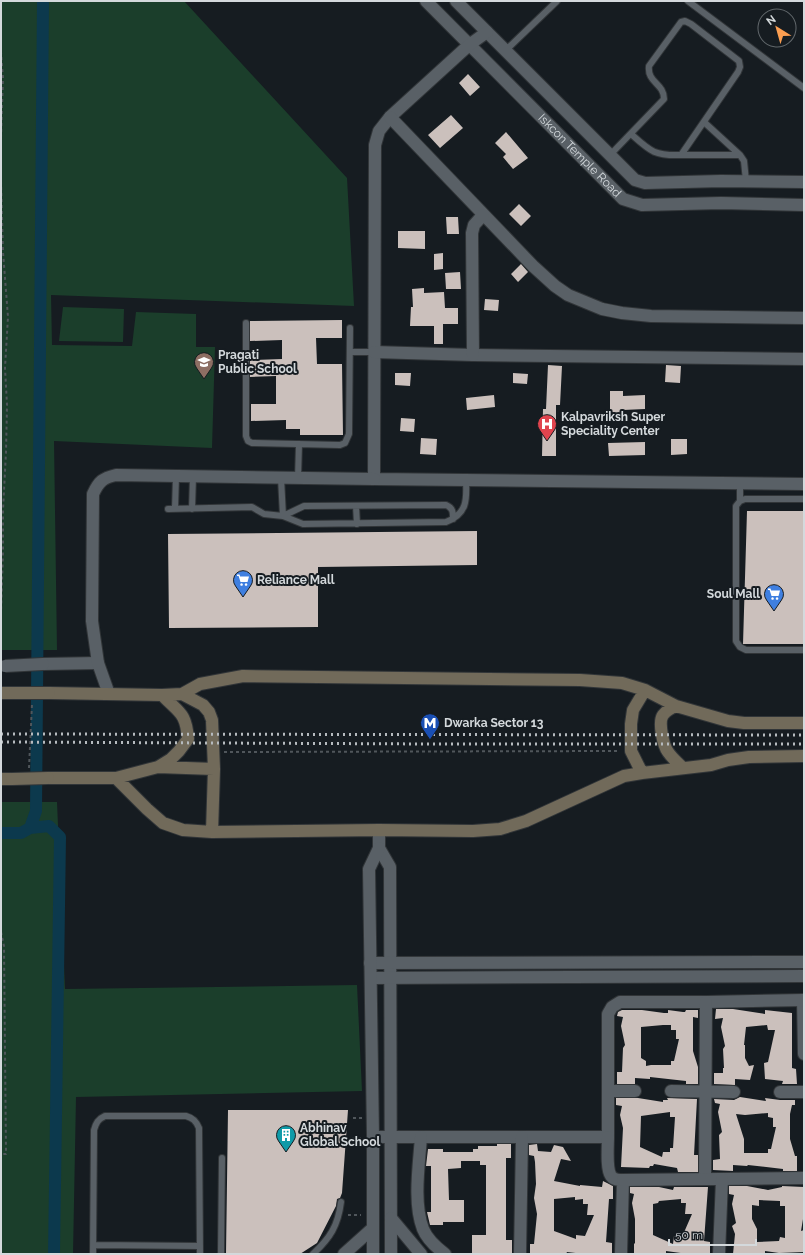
<svg xmlns="http://www.w3.org/2000/svg" width="805" height="1255" viewBox="0 0 805 1255" font-family="Raleway,sans-serif">
	<style>
		.green { fill: #1b3e2b }
		.lines { fill: none; stroke-linecap: round; stroke-linejoin: round }
		.canal { stroke: #0c394d; stroke-width: 12 }
		.building { fill: #cbc0bc; fill-rule: evenodd }
		.lane-casing { stroke: #313538; stroke-width: 8 }
		.street-casing { stroke: #313538; stroke-width: 14 }
		.secondary-casing { stroke: #313538; stroke-width: 14 }
		.path { stroke: #50565b; stroke-width: 2; stroke-dasharray: 3 3; stroke-linecap: butt }
		.lane { stroke: #596066; stroke-width: 6 }
		.street { stroke: #596066; stroke-width: 12 }
		.secondary { stroke: #716a5a; stroke-width: 12 }
		.rail { stroke: #b6bbbf; stroke-width: 3; stroke-dasharray: 2 4; stroke-linecap: butt }
		.street-bridge-casing { stroke: #313538; stroke-width: 14; stroke-linecap: butt }
		.secondary-bridge-casing { stroke: #313538; stroke-width: 14; stroke-linecap: butt }
		.street-bridge { stroke: #596066; stroke-width: 12 }
		.secondary-bridge { stroke: #716a5a; stroke-width: 12 }
		.labels { text-anchor: middle; stroke-width: 4; stroke-linejoin: round; paint-order: stroke }
		.street-label { font-size: 12px; fill: #d4d9dc; stroke: #161c21 }
		.poi-label { font-size: 12px; font-weight: bold; fill: #d4d9dc; stroke: #161c21; text-anchor: start }
	</style>
	<rect width="100%" height="100%" fill="#161c21"/>
	<!-- green -->
	<path class="green" d="M1 1H184L347 178 354 306 51 295 52 345 132 346 136 312 196 314V347H215L212 448 54 441 57 650H1Z
		M63 307 124 309 123 342 59 341Z
		M1 802H57L65 989 357 985 362 1091 76 1097 73 1254H1Z"/>
	<g class="lines">
		<!-- canal -->
		<path class="canal" d="M30 828 49 826 60 837 54 1254
			M1 833H21L30 828 36 811 43 1"/>
	</g>
	<!-- building -->
	<path class="building" d="M468 74 480 87 470 96 459 83Z
		M451 115 463 128 440 148 428 135Z
		M506 132 528 158 513 169 503 157 506 154 495 143Z
		M519 204 531 216 521 226 509 214Z
		M446 217H458L459 234H447Z
		M398 231H425V249L398 248Z
		M443 253V269L434 270V254Z
		M521 264 528 272 518 282 511 274Z
		M460 272 461 289H446L445 273Z
		M424 288V293L444 292 445 308H458V324H443V344H434V326H410L411 307H413L412 289Z
		M485 299 499 300 498 311 484 310Z
		M342 320V338H316L317 364H342L343 435H300V429H286V420L251 421V404H276V376L250 377V360L282 359V340L250 341V321Z
		M548 365 562 366 560 405H556V456H542L543 409H546Z
		M666 365 681 366 680 383 665 382Z
		M395 373H411L410 386 395 385Z
		M513 373 528 374 527 384 513 383Z
		M610 391H623V396L645 395V409L623 410V413H610Z
		M494 395 495 407 467 410 466 398Z
		M401 418 415 419 414 432 400 431Z
		M421 438 437 439 436 455 420 454Z
		M671 439H687V454L671 455Z
		M645 442V455L609 456 608 443Z
		M747 511H804V644H743Z
		M477 531V565L318 567V627L169 628 168 534Z
		M716 1009H733L765 1014V1010L792 1013V1068L796 1069 797 1084H782L783 1081 765 1079 764 1063 768 1062 775 1030H768L767 1025 746 1027 744 1045H745V1058L749 1066 754 1065 750 1080 735 1079V1085L714 1084V1073H723V1068H724L723 1049 725 1046 721 1027 723 1018 715 1019Z
		M622 1010H642L664 1013H668V1010L683 1012H685L686 1010H698V1018L693 1017V1051L698 1067V1084H686V1081L650 1077V1079L635 1078V1084H617V1072H622L623 1048 625 1045 621 1026 623 1017 617 1016 618 1012ZM663 1025H671V1030H676V1039H679L674 1061H671V1065H651L646 1066V1061L641 1058V1027Z
		M740 1097 766 1101 765 1098 780 1100H795V1105H792L790 1114V1139L795 1156H797V1171H783V1169L748 1165 747 1166 733 1165V1171L713 1170V1160L720 1159 719 1135 722 1132 718 1112 720 1104 715 1103 714 1099 734 1100ZM768 1113V1117L773 1118V1127H776L771 1149H768V1153H744V1139L736 1114 745 1115Z
		M616 1098H638L663 1102V1100H668L667 1098 697 1099 694 1155H698V1172H678L677 1168 654 1164 653 1166H650L649 1168 621 1167 623 1128 620 1115 622 1106 616 1105ZM670 1112V1117H675L673 1148H670V1152H663L662 1157 640 1147 641 1116Z
		M228 1110H348L342 1193 340 1198 337 1199 336 1206 317 1243 300 1254H226Z
		M497 1144H511V1158H506V1240H512V1254H472V1235H486V1165H480V1161H461V1168L448 1169 449 1200H464V1222H443V1225H430L427 1212H431V1166H426L428 1149H443V1152H473V1149H478V1146H497Z
		M537 1144 538 1151 551 1152 554 1145 563 1147 571 1161 561 1159 554 1181 580 1186V1185L602 1187 603 1181 613 1186V1199H609L606 1242 612 1243V1254H584L567 1252 566 1254H530V1244H534L537 1214 534 1198 536 1184 535 1162 534 1156 529 1155V1145ZM575 1197V1200L583 1199V1204H588L587 1215H594L585 1236 576 1235V1239L554 1231V1199Z
		M729 1186H747L768 1190 782 1187V1186L804 1187V1213L801 1231 804 1230V1252L779 1253 765 1251V1254H733L735 1234 732 1226 736 1223 732 1204 734 1195 729 1194ZM759 1200 780 1201V1206H785V1238L780 1237 779 1241 757 1242V1229L752 1219V1205L759 1206Z
		M630 1187H659L673 1190 674 1187H708L704 1241 710 1242V1254H688L666 1251V1254H634V1243L635 1244V1219L632 1203 634 1194 630 1193ZM681 1199V1203H686L685 1214H692L682 1237 674 1236 673 1244 653 1235V1204L658 1203 659 1201Z"/>
	<g class="lines">
		<!-- lane casing -->
		<g class="lane-casing">
			<path id="lane" d="M688 1 804 88
				M506 50 557 1
				M704 122 740 155
				M610 155 664 99C664 83 647 83 649 66L681 22 685 21 691 24 739 61 740 67 738 72 681 155C654 156 650 151 631 134
				M681 155H740L744 161 746 181
				M246 323V436L248 441 252 443 340 445 345 443 349 434 350 328
				M350 352H374
				M281 478 283 516
				M298 478 299 444
				M804 499H745L740 501 736 506V641L740 647 746 650H804
				M740 501V483
				M356 506 357 524
				M168 509 252 507 264 514 283 516 303 524 446 522C467 514 467 500 466 481
				M175 509 176 476
				M192 509 193 476
				M283 516 304 506 446 505C453 508 453 512 453 519
				M94 1245 200 1246
				M93 1254 94 1130C96 1123 98 1119 105 1116H186C193 1118 196 1121 199 1128L200 1254
				M221 1254 222 1158
				M313 1254C330 1238 338 1226 341 1202"/>
		</g>
		<!-- street casing -->
		<g class="street-casing">
			<g id="street">
				<path id="s1" d="M426 1 623 199 642 205 721 203 804 205"/>
				<path d="M456 1 635 180 645 183 721 181 804 182"/>
				<path d="M487 32 469 45 390 117 379 131 375 145 374 479 804 484"/>
				<path d="M390 117 533 266 555 286 568 295 602 309 622 313 651 316 804 318"/>
				<path d="M374 352 473 355 804 359"/>
				<path d="M473 355 472 233 474 225 483 215"/>
				<path d="M43 664 98 663"/>
				<path d="M109 694 98 663 92 621 93 494C99 481 103 478 116 475L374 479"/>
				<path d="M379 830V848L390 867 391 1254"/>
				<path d="M370 963 804 962"/>
				<path d="M371 978 804 976"/>
				<path d="M803 1000 804 1054"/>
				<path d="M608 1091H635"/>
				<path d="M671 1091 734 1092"/>
				<path d="M780 1092H804"/>
				<path d="M373 1137H608V1014L612 1007 620 1002H706L804 1000"/>
				<path d="M421 1137C419 1165 413 1203 423 1229 427 1239 437 1248 445 1254"/>
				<path d="M608 1137C608 1146 606 1169 611 1176 614 1180 618 1180 623 1180L621 1254"/>
				<path d="M705 1179 706 1002"/>
				<path d="M623 1180 804 1178"/>
				<path d="M391 1218 421 1254"/>
				<path d="M344 1254 373 1228"/>
				<path d="M373 1254V1137L369 869 379 848"/>
				<path d="M520 1254 522 1137"/>
				<path d="M719 1254 722 1179"/>
			</g>
		</g>
		<!-- secondary casing -->
		<g class="secondary-casing">
			<path id="secondary" d="M1 693H15
				M49 693 162 695 182 694 200 684 243 676 580 680 622 683 645 690 676 706 728 721 744 723H804
				M182 694 203 705 209 712 212 720 214 769 212 832
				M676 706C671 708 666 711 663 715 658 722 663 745 668 752 672 758 678 763 683 768
				M158 767 214 769
				M642 773 631 751V724L633 710 645 690
				M48 778H116L158 767 171 759 179 751 188 739C186 712 179 713 162 695
				M116 778 147 809 163 823 183 830 212 832 379 830 473 831 500 829 526 821 624 776 642 773 711 765 728 760 749 757 804 756
				M1 779H12"/>
		</g>
		<!-- path -->
		<path class="path" d="M1 138 3 78 1 52V1
			M1 181 3 252 8 317 5 368 7 405 6 452 3 510V552L1 614
			M224 752 619 751
			M29 768 32 704
			M1 932 4 946 6 1154H1
			M353 1118H362
			M352 1138H361
			M348 1215H361"/>
		<!-- lane -->
		<use href="#lane" class="lane"/>
		<!-- street -->
		<use href="#street" class="street"/>
		<!-- secondary -->
		<use href="#secondary" class="secondary"/>
		<!-- rail -->
		<path class="rail" d="M1 734 804 735
			M1 742 430 744H804"/>
		<!-- street-bridge casing -->
		<g class="street-bridge-casing">
			<path id="street-bridge" d="M5 666 43 664"/>
		</g>
		<!-- secondary-bridge casing -->
		<g class="secondary-bridge-casing">
			<path id="secondary-bridge" d="M15 693H49
				M12 779 48 778"/>
		</g>
		<!-- street-bridge -->
		<use href="#street-bridge" class="street-bridge"/>
		<!-- secondary-bridge -->
		<use href="#secondary-bridge" class="secondary-bridge"/>
	</g>
	<!-- icons -->
	<defs>
		<g id="school-pin" transform="scale(1)"><path d="M0 17L-7.5 6A9.5 9.5 0 1 1 7.5 6Z" fill="#8d6e63" stroke="#161c21"/><path d="M0-5L7-2L0 1L-7-2ZM-4 1L0 2.5L4 1V4Q0 6-4 4Z" fill="#fff"/></g>
		<g id="hospital-pin" transform="scale(1)"><path d="M0 17L-7.5 6A9.5 9.5 0 1 1 7.5 6Z" fill="#e0444e" stroke="#161c21"/><path d="M-5-5h3v3.5h4V-5h3V5h-3V1.5h-4V5h-3Z" fill="#fff"/></g>
		<g id="supermarket-pin" transform="scale(1)"><path d="M0 17L-7.5 6A9.5 9.5 0 1 1 7.5 6Z" fill="#3f7fe0" stroke="#161c21"/><path d="M-6-5.5h2.5l.6 2H6L4.5 2H-2.5L-4.4-4H-6ZM-1.5 3.2a1.3 1.3 0 1 0 .1 0ZM3 3.2a1.3 1.3 0 1 0 .1 0Z" fill="#fff"/></g>
		<g id="metro-pin" transform="scale(1)"><path d="M0 17L-7.5 6A9.5 9.5 0 1 1 7.5 6Z" fill="#1a4fb4" stroke="#161c21"/><path d="M-5.5 5V-5H-3L0 0L3-5H5.5V5H3V-.5L0 4L-3-.5V5Z" fill="#fff"/></g>
		<g id="building-pin" transform="scale(1)"><path d="M0 17L-7.5 6A9.5 9.5 0 1 1 7.5 6Z" fill="#0f9aa8" stroke="#161c21"/><path d="M-4-6H4V6H1V3H-1V6H-4ZM-2.5-4.3h1.7v1.8h-1.7ZM.8-4.3h1.7v1.8H.8ZM-2.5-1h1.7V.8h-1.7ZM.8-1h1.7V.8H.8Z" fill="#fff"/></g>
	</defs>
	<g fill-rule="evenodd">
		<use href="#school-pin" x="204" y="362"/>
		<use href="#hospital-pin" x="547" y="424"/>
		<use href="#supermarket-pin" x="243" y="580"/>
		<use href="#supermarket-pin" x="774" y="594"/>
		<use href="#metro-pin" x="430" y="723"/>
		<use href="#building-pin" x="286" y="1135"/>
	</g>
	<g class="labels">
		<!-- street labels -->
		<g class="street-label">
			<text dy="4" stroke="none"><textPath href="#s1" startOffset="218">Iskcon Temple Road</textPath></text>
		</g>
		<!-- poi labels -->
		<g class="poi-label">
			<text x="218" y="359">Pragati<tspan x="218" dy="14">Public School</tspan></text>
			<text x="561" y="421">Kalpavriksh Super<tspan x="561" dy="14">Speciality Center</tspan></text>
			<text x="257" y="584">Reliance Mall</text>
			<text x="760" y="598" text-anchor="end">Soul Mall</text>
			<text x="444" y="727">Dwarka Sector 13</text>
			<text x="300" y="1132">Abhinav<tspan x="300" dy="14">Global School</tspan></text>
		</g>
	</g>
	<!-- border -->
	<rect width="805" height="1255" fill="none" stroke="#d4d9dc" stroke-width="4"/>
	<!-- north arrow -->
	<g transform="translate(777 28) rotate(323)"><circle r="19" fill="#161c21" stroke="#62686c"/>
	<path d="M0-3L7 15L0 10L-7 15Z" fill="#fb9e51"/>
	<text y="-6" font-size="11" font-weight="bold" text-anchor="middle" fill="#d4d9dc">N</text>
	</g>
	<!-- scale -->
	<path d="M669 1239v6h87v-6" fill="none" stroke="#d4d9dc" stroke-width="2"/>
	<text x="675" y="1239" font-size="12" fill="#d4d9dc" stroke="#161c21" stroke-width="3" paint-order="stroke">50 m</text>
</svg>
